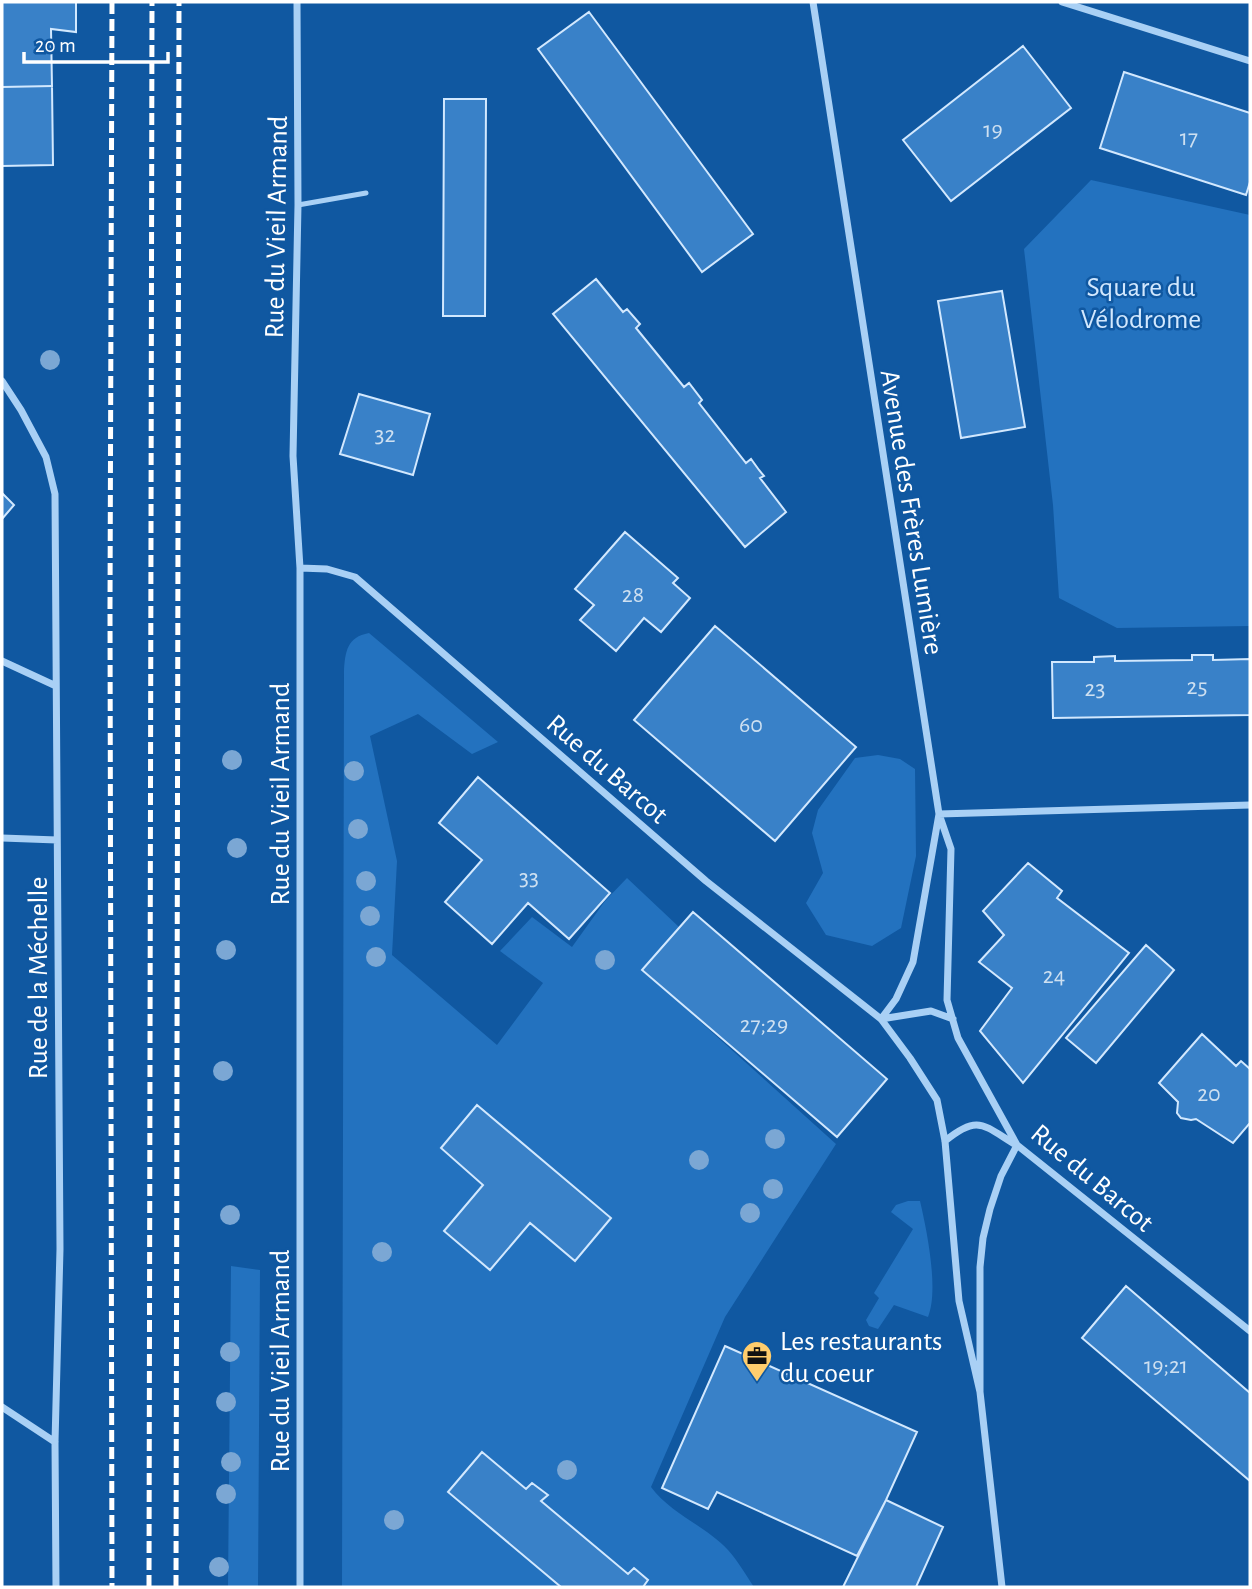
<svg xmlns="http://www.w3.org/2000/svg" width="1252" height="1589" viewBox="0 0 1252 1589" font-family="'Alegreya Sans',sans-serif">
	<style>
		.green { fill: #2372bf }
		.building { fill: #3981c8; stroke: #d2e8fe; stroke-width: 2 }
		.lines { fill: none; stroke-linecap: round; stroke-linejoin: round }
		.lane { stroke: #a9d0f5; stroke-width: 5 }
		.street { stroke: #a9d0f5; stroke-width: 7 }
		.rail { stroke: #fff; stroke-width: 5; stroke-dasharray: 12 5; stroke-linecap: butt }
		.tree { fill: #7ba7d4 }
		.labels { text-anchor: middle; stroke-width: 5; stroke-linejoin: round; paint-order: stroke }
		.number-label { font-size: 24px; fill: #cee0f1 }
		.street-label { font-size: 28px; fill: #fff; stroke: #1058a1 }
		.park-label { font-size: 28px; fill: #d2e8fe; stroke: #1058a1 }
		.poi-label { font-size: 28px; fill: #fff; stroke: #1058a1; text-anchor: start }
	</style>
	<rect width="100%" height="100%" fill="#1058a1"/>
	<!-- green -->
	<path class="green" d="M1091 180 1250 215V626L1117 628 1059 598 1053 505 1024 249Z
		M369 633 498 742 472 754 418 714 370 736 397 861 392 955 497 1045 543 983 500 951 532 917 572 947 605 901 627 878 679 927 643 970 836 1144 725 1317 651 1487C671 1514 706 1526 728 1550 738 1561 746 1575 754 1587H342L344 672C345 652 347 637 369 633Z
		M878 755 900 759 915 769 916 856 901 928 872 946 826 935 806 903 823 873 812 833 818 810 855 758Z
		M908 1201H920C927 1231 939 1290 928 1317L894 1305 878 1329 869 1326 866 1320 879 1298 874 1293 913 1229 891 1212 896 1205Z
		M231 1266 260 1270 258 1587H228Z"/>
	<!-- building -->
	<path class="building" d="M2 2H76V32L51 29 52 86 2 87Z
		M589 12 753 234 702 272 538 49Z
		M1023 46 1071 108 951 201 903 140Z
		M1124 72 1250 113V182L1246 195 1100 148Z
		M52 86 53 165 2 166V87Z
		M444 99H486L485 316H443Z
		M596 279 623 312 627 309 640 324 636 328 684 387 689 383 702 400 699 403 746 463 751 459 759 470 764 476 760 478 786 512 745 547 553 314Z
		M1002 291 1025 427 961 438 938 301Z
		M359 394 430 414 413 475 340 454Z
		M2 493 14 505 2 519Z
		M625 532 678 578 673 583 690 598 661 632 644 618 616 651 580 620 594 605 575 589Z
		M715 626 856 747 775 841 634 720Z
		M1192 655H1213V660L1250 659V715L1053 718 1052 662H1094V657L1115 656V661L1192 660Z
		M478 777 610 893 569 939 528 903 492 944 445 902 482 860 439 823Z
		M1028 863 1062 891 1057 898 1129 953 1023 1083 980 1031 1012 988 979 962 1004 935 983 911Z
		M693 912 887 1079 837 1137 642 970Z
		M1146 945 1174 970 1096 1063 1066 1038Z
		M1202 1034 1236 1066 1241 1061 1250 1069V1123L1233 1143 1196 1119 1191 1120 1181 1118 1177 1113 1178 1102 1159 1083Z
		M477 1105 611 1218 575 1261 530 1223 490 1270 444 1231 483 1185 441 1148Z
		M1126 1286 1250 1393V1481L1082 1338Z
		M725 1346 917 1432 886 1500 857 1556 717 1492 708 1509 662 1488Z
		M482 1452 526 1489 532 1483 548 1495 541 1501 628 1574 634 1568 648 1580 643 1587H561L448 1492Z
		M886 1500 943 1527 916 1587H843Z"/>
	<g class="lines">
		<!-- lane -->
		<path class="lane" d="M298 205 366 193"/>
		<!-- street -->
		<path class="street" d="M297 2 298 205 293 456 300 568V1587
			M813 2 939 814 913 962 896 999 881 1019
			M1062 2 1250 61
			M2 381 21 410 46 457 55 494 60 1249 55 1442 56 1587
			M300 568 327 569 355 577 706 881 881 1019 910 1058 937 1100 945 1141 959 1301 980 1392
			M2 661 56 686
			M939 814 951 849 947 1000 958 1038 1017 1145 1250 1331
			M939 814 1250 805
			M2 838 57 840
			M881 1019 931 1011 953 1019
			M945 1141C978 1114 983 1125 1016 1145
			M2 1407 55 1442
			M1002 1587 980 1392V1267L983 1238 990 1209 1001 1176 1017 1145"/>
		<!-- rail -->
		<path class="rail" d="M112 2 110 608 112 1587
			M149 1587 152 2
			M176 1587 179 2"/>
	</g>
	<!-- trees -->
	<g class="tree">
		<circle cx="50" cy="360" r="10"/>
		<circle cx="232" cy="760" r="10"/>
		<circle cx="354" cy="771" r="10"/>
		<circle cx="358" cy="829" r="10"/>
		<circle cx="237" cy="848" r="10"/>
		<circle cx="366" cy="881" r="10"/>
		<circle cx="370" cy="916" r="10"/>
		<circle cx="226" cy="950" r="10"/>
		<circle cx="376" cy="957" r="10"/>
		<circle cx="605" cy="960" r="10"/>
		<circle cx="223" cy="1071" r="10"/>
		<circle cx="775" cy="1139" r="10"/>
		<circle cx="699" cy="1160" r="10"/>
		<circle cx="773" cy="1189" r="10"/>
		<circle cx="750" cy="1213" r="10"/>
		<circle cx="230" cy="1215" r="10"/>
		<circle cx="382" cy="1252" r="10"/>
		<circle cx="230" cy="1352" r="10"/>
		<circle cx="226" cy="1402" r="10"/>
		<circle cx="231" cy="1462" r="10"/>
		<circle cx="567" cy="1470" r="10"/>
		<circle cx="226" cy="1494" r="10"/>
		<circle cx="394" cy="1520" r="10"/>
		<circle cx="219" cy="1567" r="10"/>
	</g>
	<!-- icons -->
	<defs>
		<g id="office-pin" transform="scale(1.575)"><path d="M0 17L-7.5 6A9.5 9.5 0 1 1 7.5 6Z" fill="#ffcd6d" stroke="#1058a1"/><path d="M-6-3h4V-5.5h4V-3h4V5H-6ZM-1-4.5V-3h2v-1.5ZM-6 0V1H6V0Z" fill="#111"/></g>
	</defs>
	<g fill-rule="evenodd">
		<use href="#office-pin" x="757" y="1356"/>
	</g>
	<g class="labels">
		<!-- number labels -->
		<g class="number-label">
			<text x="993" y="137">19</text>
			<text x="1189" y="145">17</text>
			<text x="385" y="442">32</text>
			<text x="633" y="602">28</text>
			<text x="1197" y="694">25</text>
			<text x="1095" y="696">23</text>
			<text x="751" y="732">60</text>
			<text x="529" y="885">33</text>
			<text x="1054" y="983">24</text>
			<text x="764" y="1032">27;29</text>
			<text x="1209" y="1101">20</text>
			<text x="1166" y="1373">19;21</text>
		</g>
		<!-- street labels -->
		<g class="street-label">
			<text transform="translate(275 227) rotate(-89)" y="10">Rue du Vieil Armand</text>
			<text transform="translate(913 512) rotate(81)" y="10">Avenue des Frères Lumière</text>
			<text transform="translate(608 768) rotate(41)" y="10">Rue du Barcot</text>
			<text transform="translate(279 794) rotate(-90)" y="10">Rue du Vieil Armand</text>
			<text transform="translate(37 978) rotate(-90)" y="10">Rue de la Méchelle</text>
			<text transform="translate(1093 1177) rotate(40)" y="10">Rue du Barcot</text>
			<text transform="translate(279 1361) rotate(-90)" y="10">Rue du Vieil Armand</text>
		</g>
		<!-- park labels -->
		<g class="park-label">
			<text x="1141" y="296">Square du<tspan x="1141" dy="32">Vélodrome</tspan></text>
		</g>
		<!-- poi labels -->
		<g class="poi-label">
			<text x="780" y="1350">Les restaurants<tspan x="780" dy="32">du coeur</tspan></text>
		</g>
	</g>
	<!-- border -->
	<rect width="1252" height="1589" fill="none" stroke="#ffffff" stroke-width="7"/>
	<!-- scale -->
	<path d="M24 52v10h144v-10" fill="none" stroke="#ffffff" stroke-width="3.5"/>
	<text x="35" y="52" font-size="21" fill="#ffffff" stroke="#1058a1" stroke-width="5" paint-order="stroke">20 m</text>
</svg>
